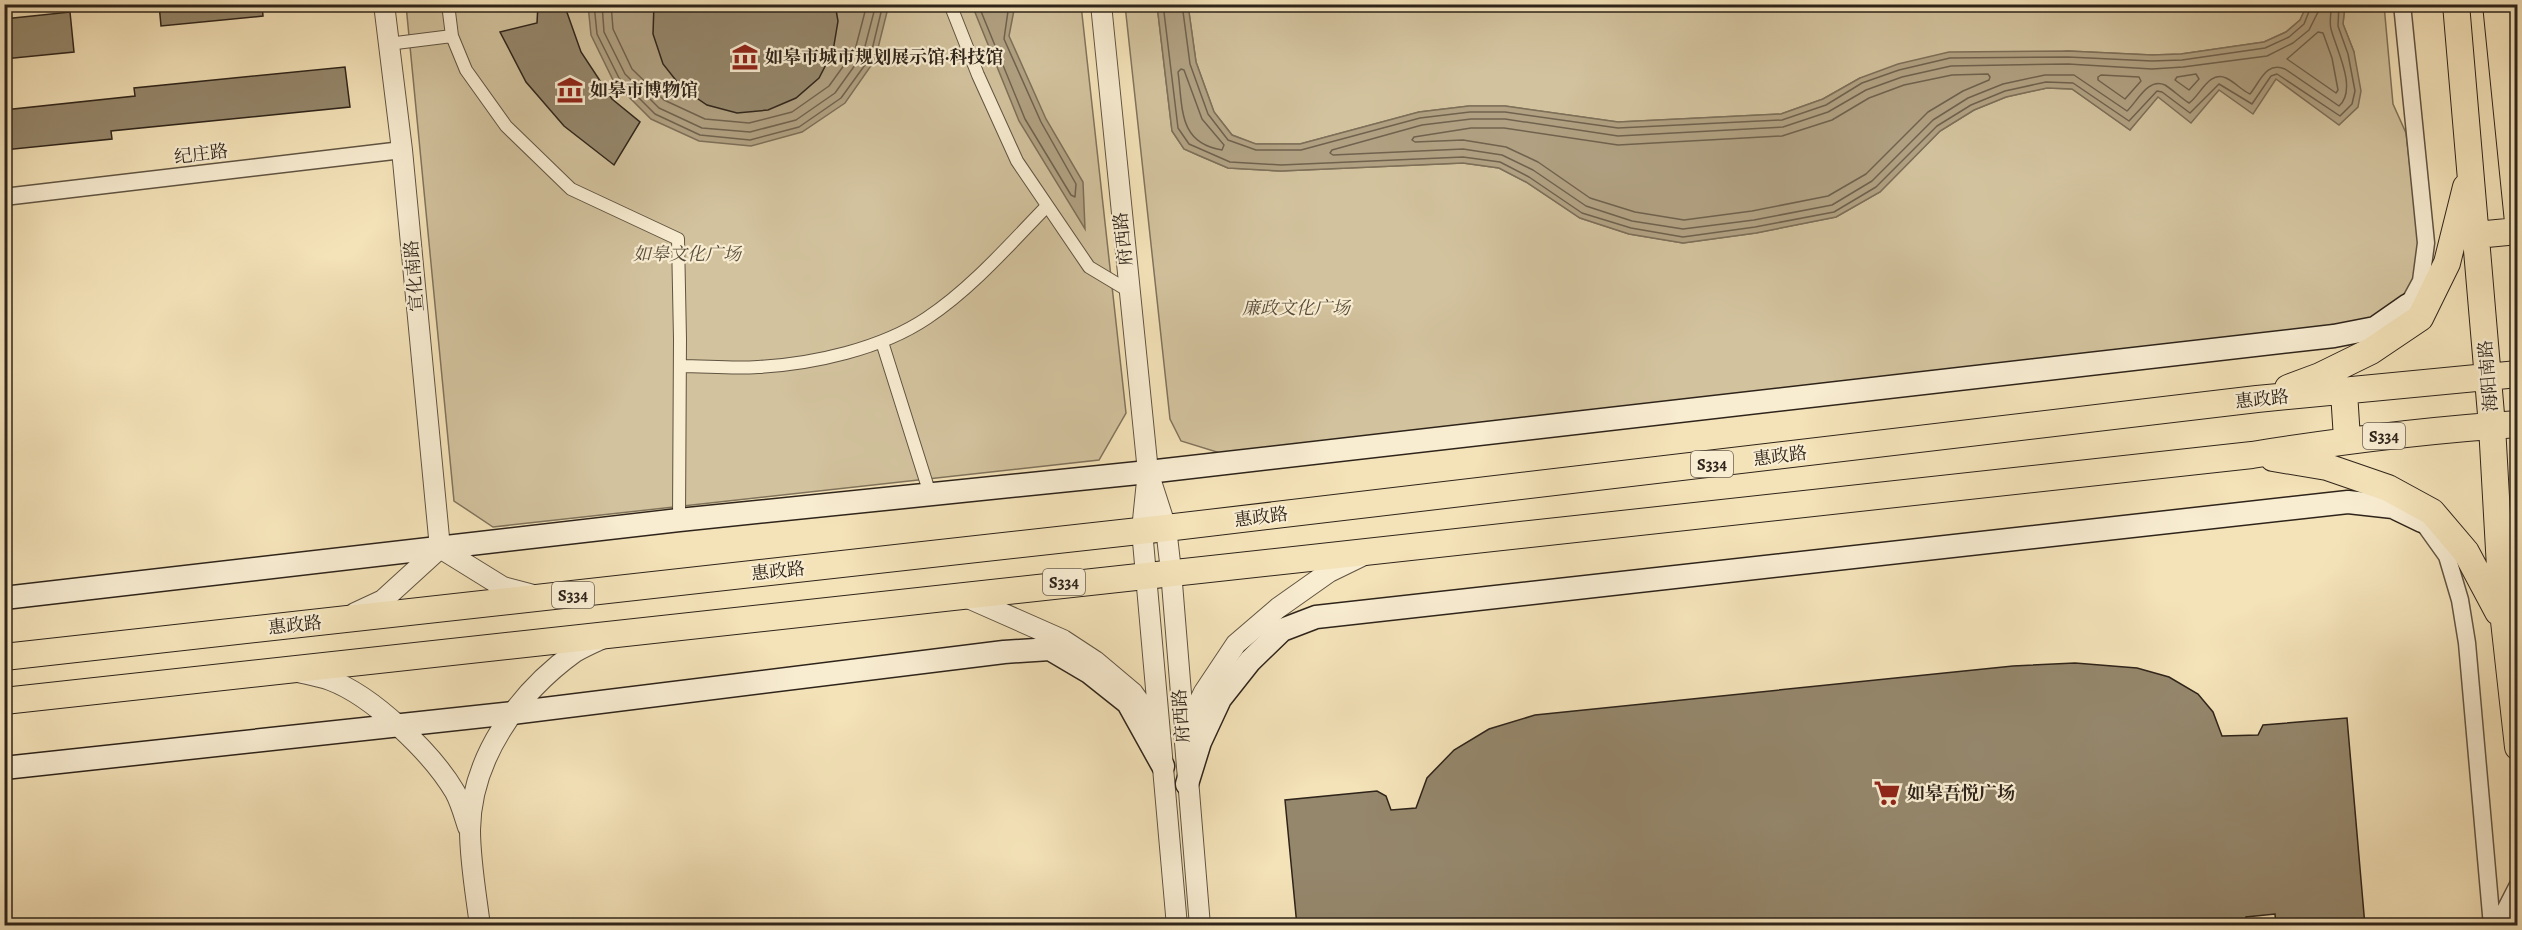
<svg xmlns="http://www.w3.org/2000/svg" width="2522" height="930" viewBox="0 0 2522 930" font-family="Alegreya,'Noto Serif SC',serif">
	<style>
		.green { fill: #d2c29d; stroke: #80735c; stroke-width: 1.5 }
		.water { fill: #b1a182; stroke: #7d6f58; stroke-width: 1.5 }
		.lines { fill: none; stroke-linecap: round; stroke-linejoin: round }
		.shore { stroke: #70624e; stroke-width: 1.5 }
		.building { fill: #95876c; stroke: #2e241a; stroke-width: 1.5 }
		.pedestrian-casing { stroke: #605442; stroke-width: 14 }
		.minor-casing { stroke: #605442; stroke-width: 19 }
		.tertiary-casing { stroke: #605442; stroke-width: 22 }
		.secondary-casing { stroke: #2e241a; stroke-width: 25 }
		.primary-casing { stroke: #2e241a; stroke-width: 28 }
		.pedestrian { stroke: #f8ecd1; stroke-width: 12 }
		.minor { stroke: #f8ecd1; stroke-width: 16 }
		.tertiary { stroke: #f8ecd1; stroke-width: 20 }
		.secondary { stroke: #f8ecd1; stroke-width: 22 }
		.primary { stroke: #f4e2b8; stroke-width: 26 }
		.labels { text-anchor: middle; stroke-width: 4.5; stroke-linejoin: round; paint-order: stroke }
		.shield { fill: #f8ecd1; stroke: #6b6051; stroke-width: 1.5 }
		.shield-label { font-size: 16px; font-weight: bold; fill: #2e241a }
		.poi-label { font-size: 18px; font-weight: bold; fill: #2e241a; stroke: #f8ecd1; text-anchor: start }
		.street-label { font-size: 18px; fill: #2e241a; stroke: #f8ecd1 }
		.park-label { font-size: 18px; font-style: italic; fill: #574c3b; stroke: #f8ecd1 }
	</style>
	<rect width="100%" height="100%" fill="#f4e2b8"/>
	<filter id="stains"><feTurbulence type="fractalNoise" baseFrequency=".00333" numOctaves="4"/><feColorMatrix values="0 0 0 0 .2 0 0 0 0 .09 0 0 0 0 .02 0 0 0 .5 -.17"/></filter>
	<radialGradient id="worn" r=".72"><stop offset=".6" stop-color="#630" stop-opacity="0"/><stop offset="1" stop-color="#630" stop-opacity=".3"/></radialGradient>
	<!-- green -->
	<path class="green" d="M406 5H1081L1126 413 1099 460 493 527 454 501Z
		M1125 5H1157L1172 131 1184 149 1200 156 1228 168 1281 171 1463 163 1499 168 1526 182 1580 218 1629 234 1683 243 1756 233 1836 217 1880 192 1940 131 1974 110 2006 97 2047 88 2072 89 2130 130 2157 96 2219 89 2276 79 2354 52 2343 24 2345 5H2384L2393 104 2406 133 2421 261 2417 278 2400 305 2353 326 1220 453 1181 441 1170 419Z
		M1188 5H2307L2300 20 2286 32 2264 42 2181 54 2152 55 2068 51 1860 78 1823 99 1781 114 1618 122 1505 106H1469L1419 112 1300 144H1255L1232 135 1214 112 1196 62Z"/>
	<!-- water -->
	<path class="water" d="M889 4 875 60 845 103 802 132 751 146 699 141 651 119 614 82 591 35 588 5Z
		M972 5H1015L1009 36 1046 119 1083 182 1085 229 1019 121Z
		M1157 5H1188L1196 62 1214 112 1232 135 1256 144H1300L1419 112 1469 106H1505L1618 122 1781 114 1823 99 1860 78 1898 64 1949 52 2068 51 2152 55 2181 54 2264 42 2286 32 2300 20 2307 5H2345L2343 24 2354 52 2361 91 2358 107 2339 125 2276 79 2253 114 2219 90 2191 123 2158 97 2130 130 2072 89 2047 88 2006 97 1974 110 1940 131 1880 192 1836 217 1756 233 1683 243 1629 234 1580 218 1526 182 1499 168 1463 163 1281 171 1228 168 1200 156 1184 149 1172 131Z"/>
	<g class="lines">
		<!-- shore -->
		<path class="shore" d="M594 4 597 34 619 78 655 114 700 135 750 140 799 127 841 98 870 58 883 4
			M602 4 604 32 625 74 659 108 702 128 750 132 796 120 835 93 863 54 876 4
			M611 4 613 29 632 69 664 100 705 119 749 123 792 112 829 86 855 50 867 4
			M978 4 1025 119 1071 195 1075 197 1076 184 1041 122 1004 39 1009 4
			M1163 4 1178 128 1189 144 1230 162 1281 165 1463 157 1500 162 1529 177 1582 213 1631 228 1683 237 1755 227 1834 212 1876 187 1937 126 1971 105 2005 91 2046 82 2073 83 2129 121 2157 91 2162 92 2190 113 2219 84 2252 104 2271 76 2277 74 2340 116 2352 104 2355 91 2348 54 2338 26 2339 4
			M1182 4 1190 64 1208 114 1228 140 1256 150H1301L1420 118 1470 112H1505L1618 128 1782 120 1826 105 1862 83 1899 70 1950 58 2068 57 2152 61 2182 60 2265 48 2289 37 2304 24 2312 4
			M2319 4 2318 12 2309 30 2293 43 2267 56 2183 67 2152 69 2068 64 1951 66 1902 77 1866 90 1828 112 1783 127 1618 136 1505 119H1471L1422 125 1332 150 1330 153 1333 155 1463 149 1502 155 1533 170 1586 206 1632 221 1683 229 1754 220 1832 205 1872 181 1933 120 1968 98 2003 84 2045 75H2074L2127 111C2137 102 2148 77 2165 85 2173 90 2181 98 2189 103 2200 96 2209 70 2226 78 2235 82 2241 90 2250 94 2260 82 2266 61 2285 69L2339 106C2358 89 2336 49 2331 29 2329 21 2331 12 2332 4
			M2318 32 2323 33 2332 58 2338 90 2336 93 2287 59Z
			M1181 69 1184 70 1202 119 1224 145 1222 150C1178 143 1183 108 1178 72Z
			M1988 74 1990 77 1989 80 1963 91 1928 112 1866 174 1828 196 1752 211 1684 220 1635 212 1590 198 1538 162 1506 147 1463 140 1415 142 1412 140 1414 137 1471 128H1504L1618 145 1782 136 1832 120 1869 98 1904 85 1952 75Z
			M2196 74 2199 79 2189 90 2175 80 2177 77Z
			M2101 75 2139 77 2141 81 2125 99 2098 80V77Z"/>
	</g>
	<!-- building -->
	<path class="building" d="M159 4H262L263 16 161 26Z
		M538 4H564L581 52 612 99 640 122 614 165 564 126 526 82 500 32 537 23Z
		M654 4H835L838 21 833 51 819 78 796 98 768 110 737 113 707 105 682 88 663 64 653 34Z
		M70 12 74 52 4 59V19Z
		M345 67 350 107 111 131 112 139 4 150V110L135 96 134 88Z
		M2075 663 2137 668 2169 677 2198 694 2213 712 2222 736 2258 735 2263 725 2347 718 2365 926H2276L2275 914 2246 917V926H1297L1285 800 1377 791 1386 796 1391 810 1416 808 1427 778 1454 750 1489 729 1535 715 1584 710 2013 666Z"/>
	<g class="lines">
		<!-- pedestrian casing -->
		<g class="pedestrian-casing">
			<path id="pedestrian" d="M448 4 452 36 466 70 506 126 571 189 678 239 680 339 679 520
				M950 4 978 75 1017 161 1089 267 1129 291
				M388 44 452 36
				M882 342 930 494
				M680 366C706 366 732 369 758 367 813 364 881 349 927 318 972 288 1010 244 1047 206"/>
		</g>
		<!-- minor casing -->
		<g class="minor-casing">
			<path id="minor" d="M2402 4 2426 243 2421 281 2408 305
				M4 197 402 150
				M2422 521 2447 556 2460 600 2467 643 2492 926
				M2497 926 2518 885"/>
		</g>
		<!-- tertiary casing -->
		<g class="tertiary-casing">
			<path id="tertiary" d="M384 4 402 150 440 548
				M1101 4 1148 472 1166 528 1171 571 1200 926
				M1147 481 1142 530 1177 926
				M440 548 503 587 533 595
				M959 594 1063 640 1095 661 1133 693 1159 729
				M355 613 383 600 440 548
				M294 671C306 674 319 676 330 680 373 696 432 753 455 792 461 803 464 815 468 827
				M1184 733 1204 692 1236 644 1278 608 1329 572 1368 553
				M480 926C476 894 470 861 470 830 471 758 518 693 575 652 585 646 597 641 608 636"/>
		</g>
		<!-- secondary casing -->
		<g class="secondary-casing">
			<path id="secondary" d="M4 598 679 520 1148 472 2334 336 2375 328 2408 305
				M4 768 512 713 1004 652 1050 649 1089 672 1128 703 1163 766
				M1187 784 1200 742 1220 699 1250 661 1282 630 1316 617 2348 502 2393 507 2422 521"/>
		</g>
		<!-- primary casing -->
		<g class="primary-casing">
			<path id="primary" d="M2456 4 2492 426 2502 603 2518 747
				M2496 4 2518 222
				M2476 235 2518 231
				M2288 388 2320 376 2371 351 2420 318 2447 263 2466 187
				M2344 392 2347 439
				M2273 458 2327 467 2388 488 2432 512 2466 552 2498 612
				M4 657 1166 528 2257 399 2518 374
				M4 701C753 613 1503 536 2252 455 2340 441 2428 430 2518 424"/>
		</g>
		<!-- pedestrian -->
		<use href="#pedestrian" class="pedestrian"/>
		<!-- minor -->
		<use href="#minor" class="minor"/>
		<!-- tertiary -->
		<use href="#tertiary" class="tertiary"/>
		<!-- secondary -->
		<use href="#secondary" class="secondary"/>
		<!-- primary -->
		<use href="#primary" class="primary"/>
	</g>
	<!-- icons -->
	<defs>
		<g id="museum-bare" transform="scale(2.07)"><path d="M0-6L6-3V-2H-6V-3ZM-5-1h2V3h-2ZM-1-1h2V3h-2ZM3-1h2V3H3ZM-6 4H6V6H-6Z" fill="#8f2418" stroke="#f8ecd1" stroke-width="2.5" paint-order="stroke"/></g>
		<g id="supermarket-bare" transform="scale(2.07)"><path d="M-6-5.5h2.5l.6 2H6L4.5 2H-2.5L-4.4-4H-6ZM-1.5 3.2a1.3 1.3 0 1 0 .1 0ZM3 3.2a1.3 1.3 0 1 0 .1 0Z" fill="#8f2418" stroke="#f8ecd1" stroke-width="2.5" paint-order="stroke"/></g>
	</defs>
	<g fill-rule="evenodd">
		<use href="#museum-bare" x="745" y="57"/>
		<use href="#museum-bare" x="570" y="90"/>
		<use href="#supermarket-bare" x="1887" y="793"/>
	</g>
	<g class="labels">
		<!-- shield labels -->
		<g class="shield">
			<rect x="2363" y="423" width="42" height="26" rx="4.5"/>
			<rect x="1691" y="451" width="42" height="26" rx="4.5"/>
			<rect x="1043" y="569" width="42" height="26" rx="4.5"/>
			<rect x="552" y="582" width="42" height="26" rx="4.5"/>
		</g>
		<g class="shield-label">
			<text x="2384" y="442">S334</text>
			<text x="1712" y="470">S334</text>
			<text x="1064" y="588">S334</text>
			<text x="573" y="601">S334</text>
		</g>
		<!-- poi labels -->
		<g class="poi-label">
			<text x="765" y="63">如皋市城市规划展示馆·科技馆</text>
			<text x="590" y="96">如皋市博物馆</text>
			<text x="1907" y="799">如皋吾悦广场</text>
		</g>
		<!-- street labels -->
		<g class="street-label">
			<text transform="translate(201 154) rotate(-7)" y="6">纪庄路</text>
			<text transform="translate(1123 239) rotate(-96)" y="6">府西路</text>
			<text transform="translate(414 276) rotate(-95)" y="6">宣化南路</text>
			<text transform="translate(2488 376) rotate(-95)" y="6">海阳南路</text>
			<text transform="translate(2262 399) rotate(-6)" y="6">惠政路</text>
			<text transform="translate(1780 456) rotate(-7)" y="6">惠政路</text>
			<text transform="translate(1261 517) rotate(-7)" y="6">惠政路</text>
			<text transform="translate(778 571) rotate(-6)" y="6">惠政路</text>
			<text transform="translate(295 625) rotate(-6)" y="6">惠政路</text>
			<text transform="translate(1181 716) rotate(-94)" y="6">府西路</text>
		</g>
		<!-- park labels -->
		<g class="park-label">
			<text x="687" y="260">如皋文化广场</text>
			<text x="1296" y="314">廉政文化广场</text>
		</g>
	</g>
	<!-- margin -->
	<rect width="2522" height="930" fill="none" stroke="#f4e2b8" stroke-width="24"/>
	<rect x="6" y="6" width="2510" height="918" fill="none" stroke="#2e241a" stroke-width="3"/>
	<rect x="12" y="12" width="2498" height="906" fill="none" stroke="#2e241a" stroke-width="1.5"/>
	<rect width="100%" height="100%" filter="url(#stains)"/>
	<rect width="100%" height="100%" fill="url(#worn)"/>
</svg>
